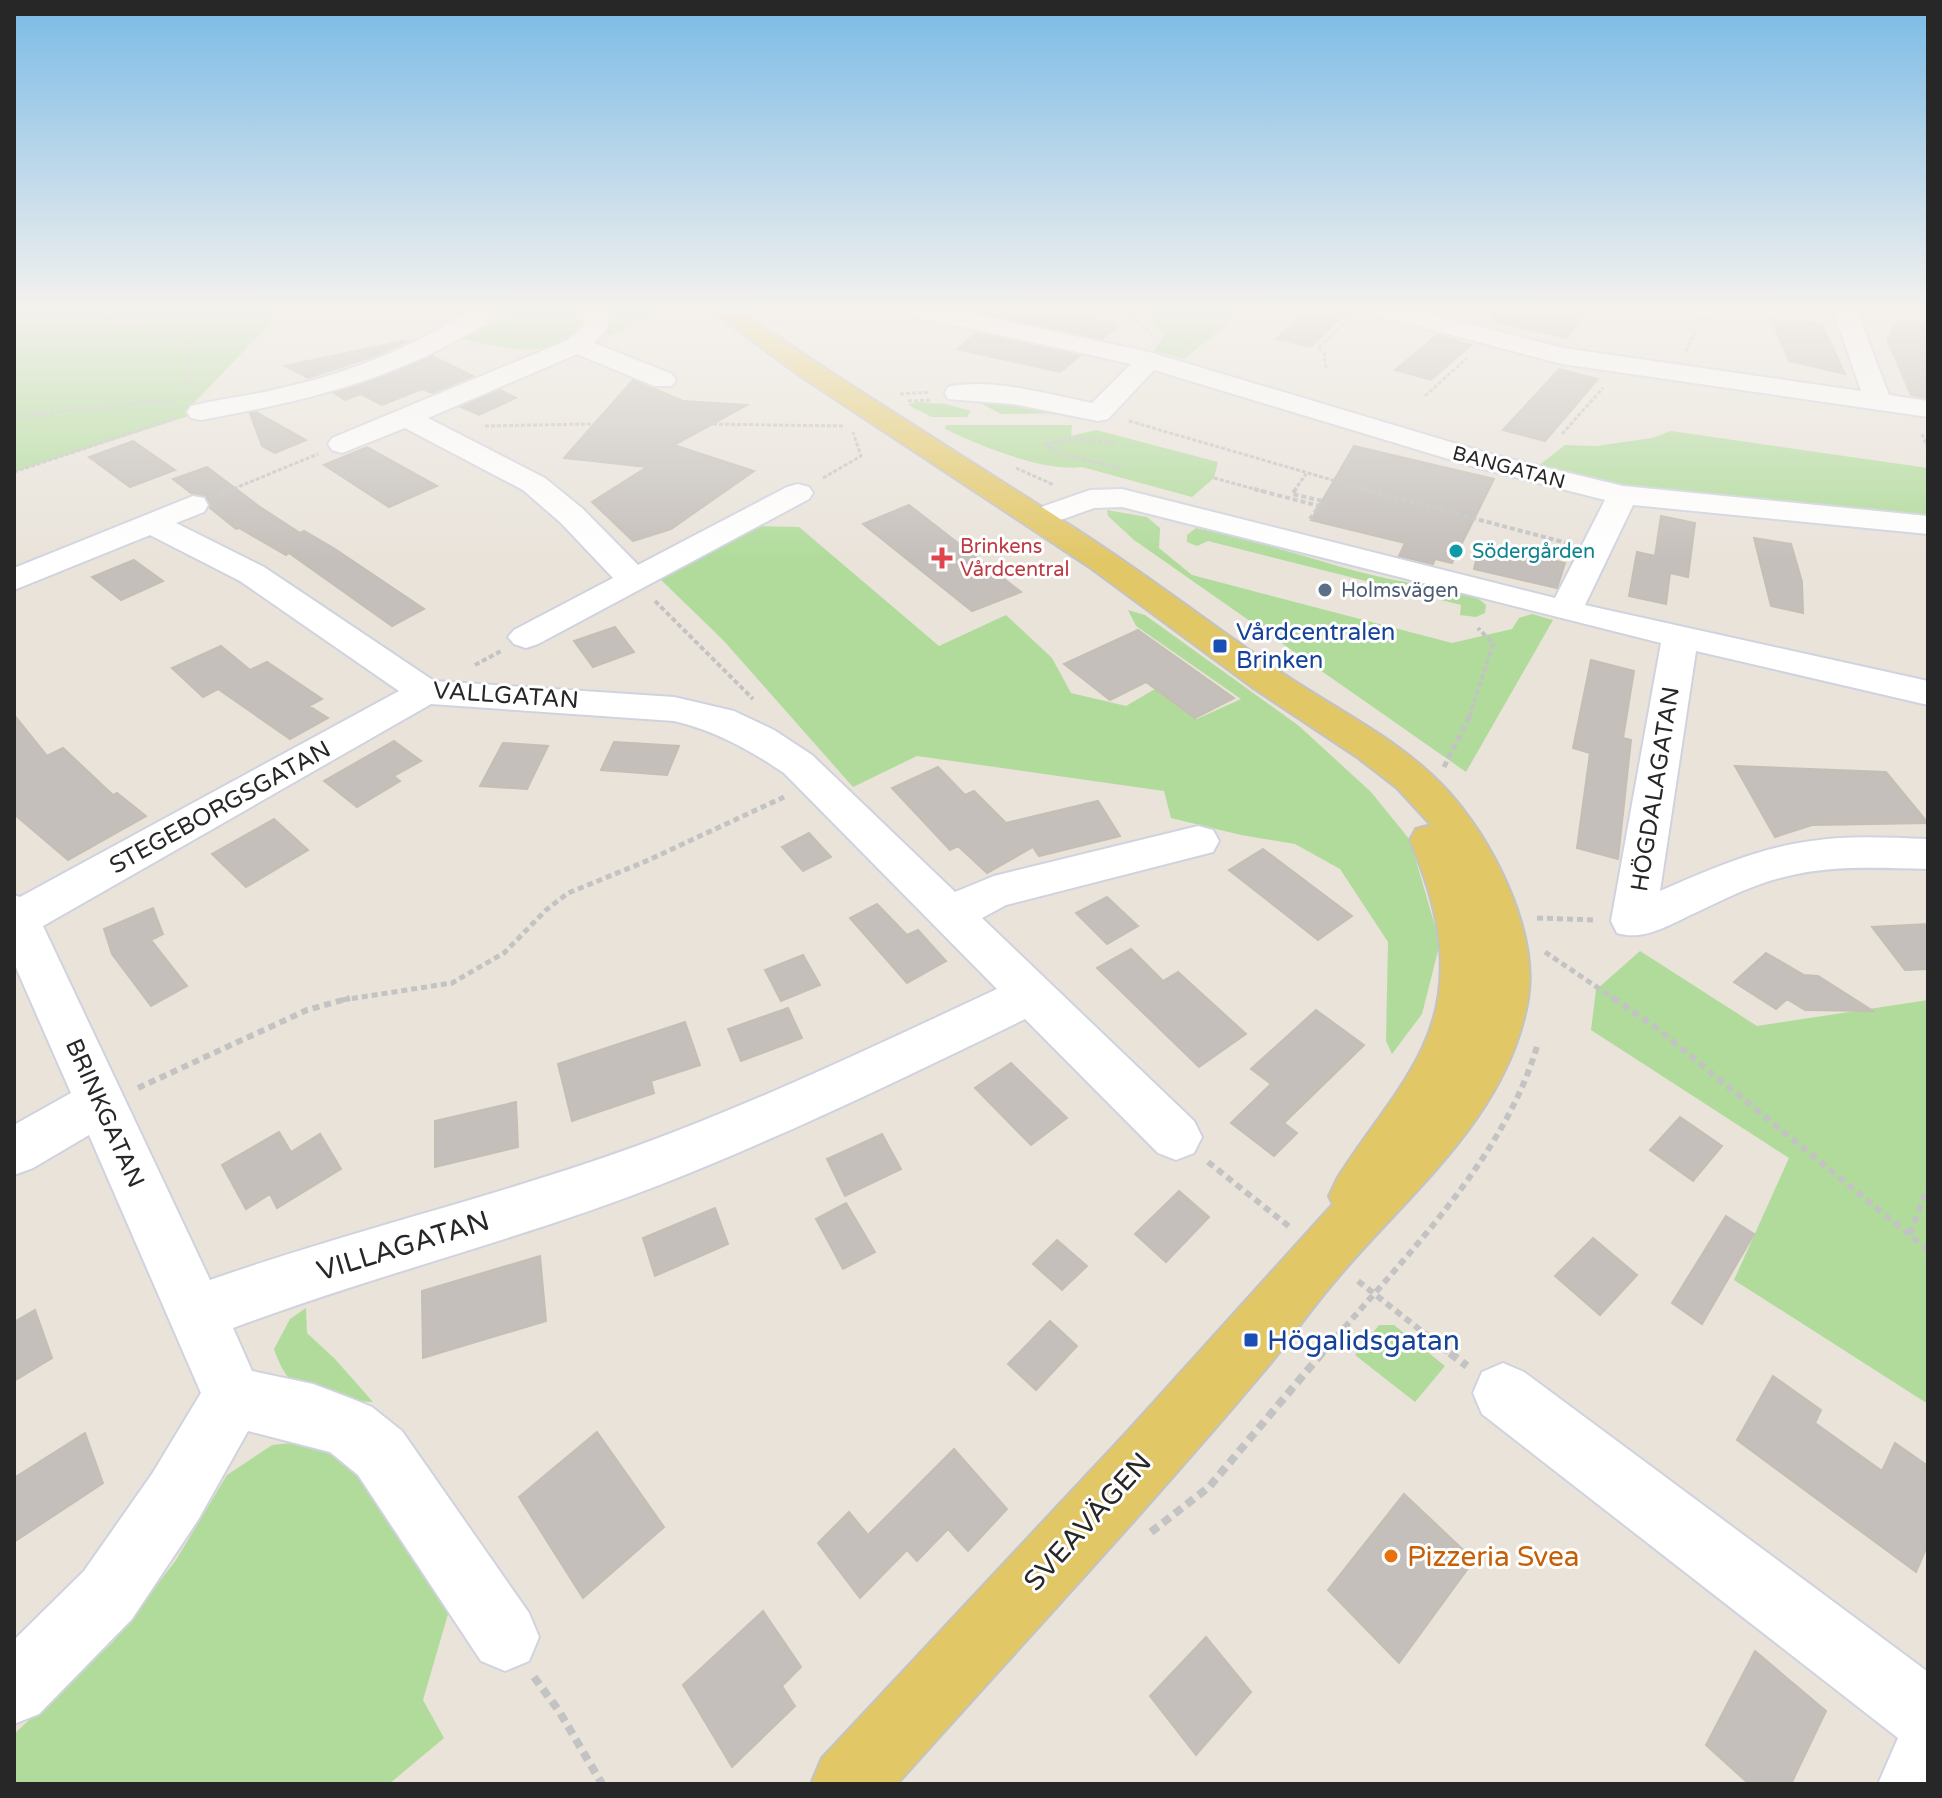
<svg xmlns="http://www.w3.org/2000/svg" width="1942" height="1798" viewBox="0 0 1942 1798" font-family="'Varela Round',sans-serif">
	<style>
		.green { fill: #b0db9b }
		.building { fill: #c4bfba; stroke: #c4beb4; stroke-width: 2 }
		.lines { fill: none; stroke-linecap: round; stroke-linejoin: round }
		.minor-casing { stroke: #d0d3df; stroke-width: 4 }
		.major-casing { stroke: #c3c3c3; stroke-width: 4 }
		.path-far4 { stroke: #c3c3c3; stroke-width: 3; stroke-dasharray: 4 2; stroke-linecap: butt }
		.path-far3 { stroke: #c3c3c3; stroke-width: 4; stroke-dasharray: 5 3; stroke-linecap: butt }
		.path-far2 { stroke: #c3c3c3; stroke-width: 5; stroke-dasharray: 6 4; stroke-linecap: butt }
		.path-far1 { stroke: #c3c3c3; stroke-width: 6; stroke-dasharray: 7 5; stroke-linecap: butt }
		.path { stroke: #c3c3c3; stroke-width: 8; stroke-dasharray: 9 6; stroke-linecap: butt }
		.minor { fill: #fff; fill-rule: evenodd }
		.major { fill: #e2c766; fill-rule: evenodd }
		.culture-dot { fill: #0f9aa8; stroke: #fff; stroke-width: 3 }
		.health-dot { fill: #e0444e; stroke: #fff; stroke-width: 3 }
		.service-dot { fill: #5c6f8a; stroke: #fff; stroke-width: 3 }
		.transit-dot { fill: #1a4fb4; stroke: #fff; stroke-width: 3 }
		.food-dot { fill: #e8710a; stroke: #fff; stroke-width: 3 }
		.labels { text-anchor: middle; stroke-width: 6; stroke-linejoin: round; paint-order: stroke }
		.far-street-label { font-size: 20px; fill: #272727; stroke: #fff }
		.far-health-label { font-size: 20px; fill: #be3a42; stroke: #fff; text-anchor: start }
		.far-culture-label { font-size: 20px; fill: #0d838f; stroke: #fff; text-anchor: start }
		.far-service-label { font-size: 20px; fill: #4e5e75; stroke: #fff; text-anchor: start }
		.transit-label { font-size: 24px; fill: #164399; stroke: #fff; text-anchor: start }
		.street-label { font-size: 24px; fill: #272727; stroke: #fff }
		.near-street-label { font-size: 28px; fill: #272727; stroke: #fff }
		.near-transit-label { font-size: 28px; fill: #164399; stroke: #fff; text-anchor: start }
		.near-food-label { font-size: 28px; fill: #c56008; stroke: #fff; text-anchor: start }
	</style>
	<rect width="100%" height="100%" fill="#e9e3da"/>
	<!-- green -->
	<path class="green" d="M14 309H284L194 403 201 412 14 472Z
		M501 309H584L586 320C554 365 504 348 458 337Z
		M609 309H676L607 336Z
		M1132 309H1246L1184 359 1154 351 1164 335 1149 319Z
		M969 397 1078 413 1001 414Z
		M915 402 946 404 971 411 967 417H932L908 405Z
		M946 425H1072L1071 436 1096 430 1218 462 1214 478 1192 497 1082 467C1044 472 980 446 945 429Z
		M1671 431 1928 468V516L1619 486 1538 466 1565 445 1596 446 1652 438Z
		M1107 510 1147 517 1160 528 1159 548 1192 575 1452 643 1512 629 1519 618 1532 614 1553 620 1466 772 1134 540 1108 516Z
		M751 526 799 527 939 646 1006 615 1052 658 1071 693 1126 706 1155 689 1197 719 1241 699 1136 626 1128 610 1145 615 1299 726 1371 792 1410 840 1440 943 1422 1014 1392 1054 1386 1041 1388 942 1340 869 1295 844 1241 835 1171 818 1164 791 917 756 853 787 723 640 658 577Z
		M1196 528C1269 541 1338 571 1411 583 1433 587 1470 588 1486 605L1485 613 1476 617 1460 615 1461 605 1208 541 1197 546 1187 542V535Z
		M1640 951 1757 1026 1928 1000V1404L1734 1280 1789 1158 1591 1030 1596 990Z
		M306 1308 307 1333 335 1359 373 1402C321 1399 293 1404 274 1349L290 1319Z
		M1379 1325H1394L1445 1366 1415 1402 1355 1355Z
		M321 1440 359 1470 440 1586 448 1614 423 1700 444 1738 389 1784H14V1734L113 1642 176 1560 227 1475 272 1445Z"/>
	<!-- building -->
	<path class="building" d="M1003 309H1055L1120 325 1102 339 995 316Z
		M1307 309H1350L1311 347 1276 339Z
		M1494 309H1587L1567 338 1492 321Z
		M1771 319 1822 324 1845 374 1789 361Z
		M1900 319 1928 325V398L1911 395 1887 339Z
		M976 333 1080 356 1060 372 957 349Z
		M1437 335 1471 345 1431 380 1395 370Z
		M403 341 406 342 377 355 308 378 285 366Z
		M432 356 473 376 432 393 422 389 382 405 361 394 345 400 334 393Z
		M1559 369 1598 379 1545 441 1503 430Z
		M633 380 683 401 747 405 674 445 754 471 671 529 633 541 592 502 647 467 564 458Z
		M500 390 516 398 479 415 461 407Z
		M256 412 306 440 275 453 262 446 250 413Z
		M133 441 175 470 130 487 89 457Z
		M1354 446 1494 479 1452 563 1435 559 1433 564 1399 556 1405 543 1311 520Z
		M367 447 437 486 389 507 324 465Z
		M207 467 260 507 300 533 304 531 335 549 424 609 392 626 289 553 286 555 239 528 236 529 210 508 207 497 191 493 173 479Z
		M909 505 1021 592 972 611 863 524Z
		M1661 516 1695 523 1688 577 1670 573 1666 604 1629 596 1637 552 1655 556Z
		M1754 538 1791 544 1802 582 1803 613 1771 606Z
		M1480 544 1565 563 1557 588 1474 569Z
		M134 560 163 581 121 600 92 577Z
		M615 627 634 652 593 667 574 641Z
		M1138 630 1234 698 1195 718 1146 682 1110 700 1064 664Z
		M221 646 250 670 267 662 322 699 309 706 328 718 290 739 218 689 203 697 172 668Z
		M1591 660 1634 671 1623 738 1631 740 1618 859 1577 848 1590 753 1573 748Z
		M14 715 47 756 63 748 113 795 117 793 146 816 68 860 14 814Z
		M394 741 421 761 394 776 400 781 357 807 324 781Z
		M614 742 679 746 667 775 601 770Z
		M503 743 548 746 527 789 480 786Z
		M1735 766 1886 772 1928 823 1812 825 1775 837Z
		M938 767 965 795 974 791 1006 823 1098 801 1120 836 1039 856 1033 847 987 873 958 846 950 850 892 788Z
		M274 819 308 850 246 887 212 854Z
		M809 833 831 857 803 871 782 847Z
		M1263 849 1352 916 1318 940 1229 870Z
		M1107 897 1138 926 1107 944 1076 913Z
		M877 904 907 935 918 930 946 961 907 983 850 918Z
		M153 908 163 934 151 940 187 986 151 1006 112 954 104 929Z
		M1928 924V969L1905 970 1872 927Z
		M1131 949 1163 981 1178 972 1246 1034 1199 1067 1097 968Z
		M1766 953 1804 975 1818 976 1873 1011 1805 1010 1787 999 1776 1009 1734 982Z
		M803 955 820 985 781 1001 765 970Z
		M788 1008 802 1038 741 1061 728 1029Z
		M1316 1010 1364 1045 1284 1123 1297 1133 1274 1156 1231 1123 1271 1084 1251 1069Z
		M685 1022 700 1065 651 1081 654 1093 572 1121 558 1064Z
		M1011 1063 1067 1118 1031 1145 975 1088Z
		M516 1102 518 1147 435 1167V1121Z
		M1680 1117 1722 1146 1693 1181 1650 1150Z
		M279 1132 291 1152 320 1134 341 1169 277 1208 270 1194 246 1209 222 1165Z
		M882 1134 901 1169 845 1196 827 1159Z
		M1179 1191 1209 1217 1166 1262 1135 1234Z
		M846 1203 875 1252 843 1269 816 1219Z
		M715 1208 728 1244 655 1276 643 1238Z
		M1726 1216 1754 1234 1702 1324 1672 1303Z
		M1593 1238 1637 1275 1600 1315 1555 1276Z
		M1057 1240 1087 1266 1062 1290 1033 1264Z
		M540 1256 546 1321 423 1358 422 1291Z
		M35 1310 52 1358 14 1381V1322Z
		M1050 1321 1077 1346 1036 1390 1008 1364Z
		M1773 1376 1821 1410 1815 1423 1882 1471 1895 1443 1928 1466V1544L1916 1572 1737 1440Z
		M597 1432 664 1527 583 1598 519 1497Z
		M85 1433 103 1483 14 1542V1478Z
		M954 1449 1007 1509 968 1551 948 1529 917 1561 907 1550 860 1598 818 1543 849 1512 868 1535Z
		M1404 1494 1474 1560 1399 1663 1328 1590Z
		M763 1611 801 1667 782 1686 795 1706 732 1767 683 1685Z
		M1206 1637 1251 1692 1196 1755 1150 1696Z
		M1755 1651 1826 1711 1791 1784H1749L1706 1745Z"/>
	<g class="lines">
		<!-- minor casing -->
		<g class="minor-casing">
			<path id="minor" d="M472 309H501C491 323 470 333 455 341 376 385 289 404 201 420L191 418 187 412 191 406C219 399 249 396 277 389 347 374 412 348 472 309Z
				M583 309H607L608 328 594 343 672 374 676 380 672 386H654L577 354 428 418 545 478 583 509 638 565 787 487 798 484 809 487 813 493 809 499 538 644 526 648 514 644 508 637 514 630 613 578 561 523 523 490 405 428 342 453 332 450 328 444 332 438 568 340 584 326Z
				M902 309H949L1149 352 1494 455 1623 486 1928 516V534L1633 505 1585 605 1928 681V705L1696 651 1660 891C1708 870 1758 848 1811 841 1850 835 1889 838 1928 839V869C1881 868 1834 865 1788 876 1756 883 1726 898 1697 912 1672 923 1645 942 1617 933L1611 921 1661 643 1122 507 1094 508 1038 528 1027 526 1022 519 1027 512 1090 490 1122 489 1555 598 1605 500 1475 467 1154 370 1108 419 1098 421 1013 404 948 399 945 393 948 387C990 377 1050 395 1092 403L1131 364 914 316 905 314Z
				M1368 309H1410L1563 348 1861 391 1834 312 1836 309H1856L1889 395 1928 401V417L1562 364 1371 314Z
				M1718 309C1712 318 1706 317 1696 315L1693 310Z
				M193 496 204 498 208 505 204 512 176 523 264 567 434 681 674 697 734 711 774 730 812 755 955 892 994 876 1198 826 1213 830 1219 841 1213 852 1006 905 982 918 1194 1121 1202 1137 1194 1153 1176 1160 1158 1153 1025 1019C906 1077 786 1135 662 1184 522 1239 374 1275 233 1328L252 1371 313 1384 350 1398 372 1407 402 1431 529 1613 539 1637 529 1661 505 1671 481 1661 358 1475 330 1452 248 1431 198 1520 132 1619 39 1714 14 1724V1640L84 1571 152 1474 201 1393 89 1135 33 1168 14 1175V1125L71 1093 14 963V895L20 897 399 691 240 581 150 535 14 590V568ZM431 704 674 721C716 731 748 749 784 773L997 989C877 1045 758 1102 634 1147 495 1197 350 1231 210 1280L43 926Z
				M1503 1363 1524 1372 1928 1672V1784H1878L1898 1738 1482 1414 1473 1393 1482 1372Z"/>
		</g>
		<!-- major casing -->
		<g class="major-casing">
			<path id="major" d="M709 309H737C853 390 974 462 1091 539 1153 580 1212 625 1273 667 1330 707 1397 737 1445 788 1491 837 1539 930 1528 999 1508 1118 1406 1195 1334 1282 1311 1309 1291 1338 1269 1365 1149 1508 1021 1645 897 1784H811L822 1758 1126 1433 1333 1204 1329 1196 1337 1179C1364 1135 1400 1095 1422 1049 1456 979 1439 908 1410 840L1416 829 1431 825 1397 788 1357 757 1252 687 1088 566 799 375Z"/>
		</g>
		<!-- path-far4 -->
		<path class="path-far4" d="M62 309 161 330 191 344 192 365 187 390
			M1123 309 1152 334
			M1185 345 1219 324 1230 309
			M1686 351 1696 331
			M1326 368 1324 353 1318 348 1352 315
			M900 394 930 392
			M1425 396 1467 358
			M908 401 930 400
			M14 417 153 401 175 403
			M1129 421 1370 491
			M485 426 639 423 843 426
			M1562 434 1603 388
			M1922 434 1928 449
			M1114 442 1068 439 1046 445 1062 454 1123 469
			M1016 468 1054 485
			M14 472 176 418
			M823 478 861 456 853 432
			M1214 478 1262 491
			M228 491 318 454
			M1294 491 1306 474"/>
		<!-- path-far3 -->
		<path class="path-far3" d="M1254 489 1319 506
			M1296 489 1292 494 1323 501 1310 519
			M1363 489 1567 543
			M220 494 233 489
			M655 601 753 699
			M475 665 501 651
			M1469 717 1493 644 1478 628"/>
		<!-- path-far2 -->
		<path class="path-far2" d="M1444 767 1470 715
			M1537 918 1596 920
			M1545 952 1616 1000
			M342 1000 452 983 504 953 546 910 568 893 642 863 784 797"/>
		<!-- path-far1 -->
		<path class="path-far1" d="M1613 998 1654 1026 1928 1250
			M138 1088 307 1010 350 998
			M1208 1162 1291 1228
			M1910 1234 1928 1187
			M1358 1281 1452 1355
			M1321 1355C1399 1262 1504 1162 1538 1043"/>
		<!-- path -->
		<path class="path" d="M1450 1353 1467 1366
			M1151 1532 1209 1487 1322 1353
			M534 1677 559 1711 602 1784"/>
		<!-- minor -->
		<use href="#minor" class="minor"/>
		<!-- major -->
		<use href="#major" class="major"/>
	</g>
	<!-- sky -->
	<linearGradient id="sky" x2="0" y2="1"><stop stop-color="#7abae6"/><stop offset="0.55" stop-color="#f5f2ee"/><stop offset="1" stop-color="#f5f2ee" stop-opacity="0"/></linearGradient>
	<rect width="1942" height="561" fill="url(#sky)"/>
	<!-- markers -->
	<circle class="culture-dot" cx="1456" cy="551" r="8"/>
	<path class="health-dot" d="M938 546h8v8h8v8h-8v8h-8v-8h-8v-8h8z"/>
	<circle class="service-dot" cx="1325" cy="590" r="8"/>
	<g class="transit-dot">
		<rect x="1212" y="638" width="16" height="16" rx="4"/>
		<rect x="1243" y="1332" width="16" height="16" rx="4"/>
	</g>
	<circle class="food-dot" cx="1391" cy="1556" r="8"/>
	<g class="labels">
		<!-- far-street labels -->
		<g class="far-street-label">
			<text transform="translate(1509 467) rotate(15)" y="7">BANGATAN</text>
		</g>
		<!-- far-health labels -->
		<g class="far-health-label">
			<text x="960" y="553">Brinkens<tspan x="960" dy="23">Vårdcentral</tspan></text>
		</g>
		<!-- far-culture labels -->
		<g class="far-culture-label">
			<text x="1472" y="558">Södergården</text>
		</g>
		<!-- far-service labels -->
		<g class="far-service-label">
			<text x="1341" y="597">Holmsvägen</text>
		</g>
		<!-- transit labels -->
		<g class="transit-label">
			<text x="1236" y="640">Vårdcentralen<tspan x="1236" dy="28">Brinken</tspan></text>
		</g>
		<!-- street labels -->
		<g class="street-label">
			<text transform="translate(506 695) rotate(4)" y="8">VALLGATAN</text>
			<text transform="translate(1655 789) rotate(-81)" y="8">HÖGDALAGATAN</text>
			<text transform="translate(220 807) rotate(-29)" y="8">STEGEBORGSGATAN</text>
			<text transform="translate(105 1113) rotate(66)" y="8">BRINKGATAN</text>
		</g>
		<!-- near-street labels -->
		<g class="near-street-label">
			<text transform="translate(403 1245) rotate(-17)" y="10">VILLAGATAN</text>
			<text transform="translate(1087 1521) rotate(-48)" y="10">SVEAVÄGEN</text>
		</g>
		<!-- near-transit labels -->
		<g class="near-transit-label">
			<text x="1267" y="1350">Högalidsgatan</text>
		</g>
		<!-- near-food labels -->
		<g class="near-food-label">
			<text x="1407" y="1566">Pizzeria Svea</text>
		</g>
	</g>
	<!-- border -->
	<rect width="1942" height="1798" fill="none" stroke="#272727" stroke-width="32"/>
</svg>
